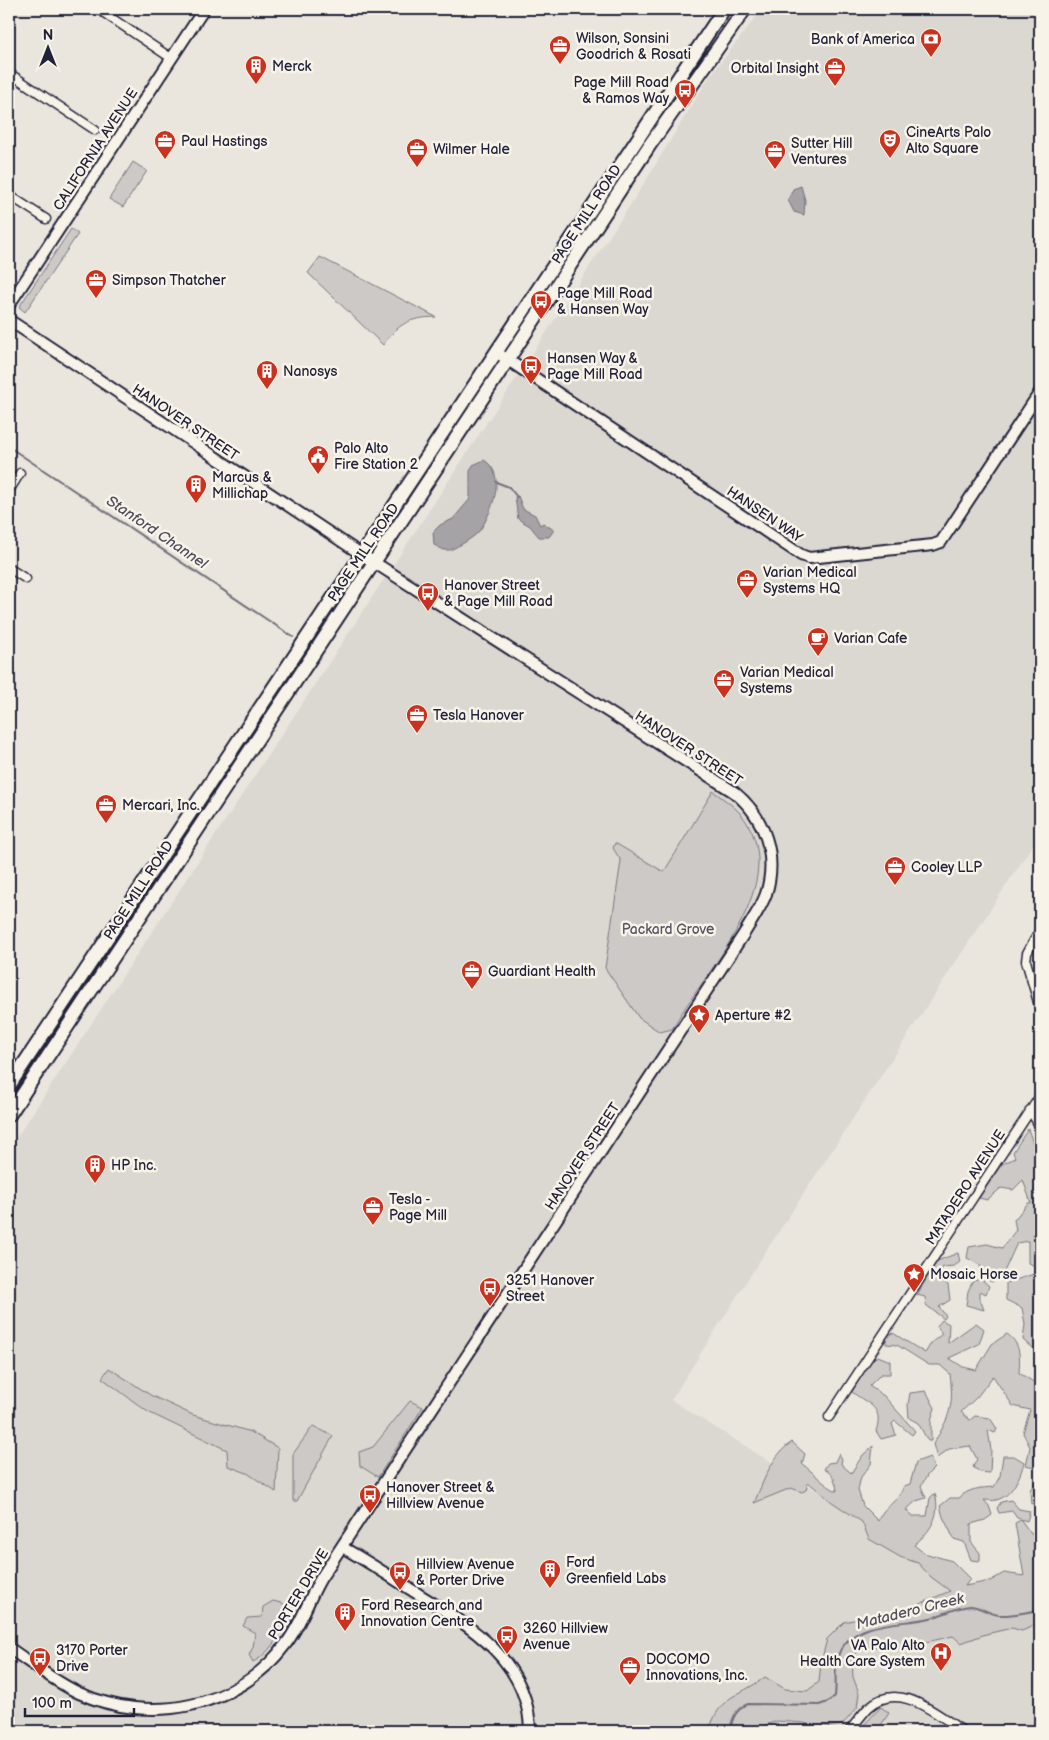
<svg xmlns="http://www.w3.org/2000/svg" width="1049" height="1740" viewBox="0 0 1049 1740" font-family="'Balsamiq Sans',sans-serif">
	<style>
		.built { fill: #dbd8d2 }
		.green { fill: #cdc9c6; stroke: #787680 }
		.water { fill: #a6a3a6; stroke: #716f7b }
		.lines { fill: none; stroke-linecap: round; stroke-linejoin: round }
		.stream { stroke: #716f7b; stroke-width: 2 }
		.minor-casing { stroke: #22223b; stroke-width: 11 }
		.tertiary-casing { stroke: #22223b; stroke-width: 14 }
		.primary-casing { stroke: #22223b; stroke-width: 16 }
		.minor { stroke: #f7f3e8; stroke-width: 8 }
		.tertiary { stroke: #f7f3e8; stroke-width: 10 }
		.primary { stroke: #f7f3e8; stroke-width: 12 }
		.labels { text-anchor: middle; stroke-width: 5; stroke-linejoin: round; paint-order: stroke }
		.poi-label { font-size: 14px; fill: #22223b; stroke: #f7f3e8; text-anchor: start }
		.street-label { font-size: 14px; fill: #22223b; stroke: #f7f3e8 }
		.park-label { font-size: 14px; fill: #555465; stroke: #f7f3e8 }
		.water-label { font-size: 15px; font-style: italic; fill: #504f60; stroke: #f7f3e8 }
	</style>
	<rect width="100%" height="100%" fill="#eae6de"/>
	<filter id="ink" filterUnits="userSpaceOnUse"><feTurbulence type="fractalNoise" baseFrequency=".02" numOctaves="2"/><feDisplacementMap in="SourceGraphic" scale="10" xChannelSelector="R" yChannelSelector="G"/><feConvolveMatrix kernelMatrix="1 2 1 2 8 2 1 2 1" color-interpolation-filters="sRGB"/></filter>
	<g filter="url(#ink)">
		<!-- built -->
		<path class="built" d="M762 9H1040V834L766 1251 671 1400 1016 1614 1040 1626V1731H9V1149L638 193 708 79Z"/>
		<!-- green -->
		<path class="green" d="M133 162 147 171 123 207 109 199Z
			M71 229 78 234 25 312 19 307Z
			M320 257 436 317C409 318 399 323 383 345L308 273Z
			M713 791C722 798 733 805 740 813 797 881 704 971 672 1029L660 1032 639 1018 605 968 621 861 613 848 615 843 664 872Z
			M1028 1129 1040 1163V1355L1023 1340 1025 1324 1022 1308 1006 1300V1283L1037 1273 1033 1265 1028 1263V1241L1017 1243 1003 1274 992 1282 982 1277 980 1265 967 1258 969 1247 987 1244 1002 1248 1016 1230 1014 1220 1028 1203H1031L1023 1180 1013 1190 1001 1188 987 1200 979 1198 1002 1164 1015 1158 1013 1152Z
			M958 1253 960 1262 954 1266 943 1267 937 1277 948 1285 950 1300 939 1307 946 1316 944 1319 926 1305 925 1297 917 1295 937 1261Z
			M981 1279 989 1286 986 1294 980 1291V1299L984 1310 966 1305 968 1291 973 1281Z
			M942 1320 949 1324 948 1343 976 1323 984 1329 979 1344 949 1358 963 1367 976 1370 992 1344 1007 1334C1021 1344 1020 1356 1019 1373L1040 1386V1464L1034 1467 1026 1465 1030 1447 1023 1433 1030 1410 1013 1406 993 1376 977 1397 961 1412 970 1420 975 1416 990 1418 997 1429 995 1433 988 1430 991 1450 990 1473 980 1472 973 1467 977 1459 970 1446 949 1449 937 1458 933 1444C950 1417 954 1406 950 1374L940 1365H929L897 1345 886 1344V1336L893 1333 925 1353 932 1342 942 1334 937 1326Z
			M878 1356 890 1361V1374H881L869 1386 884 1396 915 1431 912 1435 895 1421 892 1424 896 1435 881 1439 876 1431C884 1407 869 1405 852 1392L871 1360Z
			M109 1368 152 1396 193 1415 251 1432 278 1448 276 1492 247 1473 228 1466 227 1450 148 1412 102 1378Z
			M926 1391 935 1408 931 1420V1441H928L918 1423 909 1418 908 1405 910 1393Z
			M410 1401 423 1407 378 1477 360 1466 359 1452 373 1447Z
			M313 1426 333 1436 297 1501H293V1454Z
			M792 1442 805 1454 802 1464C815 1473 823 1485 837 1491 836 1481 833 1474 824 1469L828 1463 835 1462 839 1453 842 1459 841 1464 851 1473 863 1455 873 1446 871 1464 861 1477 858 1490 863 1506 878 1521C884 1504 897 1505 904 1486L910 1484 916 1462 930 1457 934 1468 928 1474 921 1486 926 1498 916 1501 906 1510 912 1516H927L930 1498 935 1493C941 1516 931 1531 914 1545L924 1553 952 1561 970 1579 965 1586 990 1581 1004 1573 1024 1576 1015 1523 1021 1520 1031 1534 1040 1532V1555L1034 1557 1040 1571V1623L1022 1631 1012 1628 986 1634 961 1643 953 1636 900 1648 860 1646 852 1659 853 1677 859 1693 857 1708 842 1725 820 1728 804 1723 777 1721 760 1727 758 1731H709C721 1693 736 1699 765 1677L785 1689 807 1691 819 1682 821 1662 827 1639 844 1622 910 1608 950 1591 931 1577 918 1563 900 1557 869 1539 862 1522 832 1502 808 1482 806 1490 802 1492 791 1488 754 1503C764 1481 771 1456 792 1442Z
			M1003 1456H1014L1024 1462C1021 1475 1012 1497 996 1500 993 1501 987 1500 984 1500L989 1506 992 1515 985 1520 971 1524V1542L980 1553V1561L971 1560 964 1542 954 1539 943 1517 940 1506 950 1498H959C969 1488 981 1488 994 1487L1000 1476Z
			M1040 1474V1502L1031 1504 1030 1490Z
			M1011 1500 1019 1509 1030 1511 1027 1521 1017 1518 1012 1511 999 1513 997 1508 1001 1502Z
			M273 1601 293 1606 292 1610C283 1628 272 1653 253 1662L249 1655 253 1647 255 1633 243 1626 247 1618 262 1617 263 1607Z
			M881 1707 889 1713 877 1731H858Z"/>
		<!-- water -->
		<path class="water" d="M801 186 805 200 804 215 794 212 788 200 793 189Z
			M484 460C508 474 491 514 480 530 474 538 459 546 450 550H444L434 545 433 532 440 525 453 519 470 499V471L473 465Z
			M518 496 523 509 535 515 540 525 543 523 554 530 549 537H539L530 526 518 519 515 497Z"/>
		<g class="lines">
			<!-- stream -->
			<path class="stream" d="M9 447 293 637
				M496 482 509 487 517 497
				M730 1731C732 1718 736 1709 748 1704L819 1705 828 1702 835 1696C837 1681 833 1665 840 1651 856 1620 901 1625 930 1618 943 1615 956 1607 970 1606 979 1606 989 1614 999 1615 1012 1616 1027 1612 1040 1610"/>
			<!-- minor casing -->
			<g class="minor-casing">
				<path id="minor" d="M98 9 171 58
					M9 73 95 130
					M9 195 46 219
					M9 491 20 473
					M9 568 26 579
					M1040 930 1027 953 1026 961 1040 1009
					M1030 1110 1040 1127
					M829 1417 1040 1096
					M849 1731C856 1723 862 1714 869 1707 899 1680 936 1714 963 1731"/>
			</g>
			<!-- tertiary casing -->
			<g class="tertiary-casing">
				<path id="tertiary" d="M9 305 204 9
					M9 320 361 554 734 792C765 817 778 856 766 894 761 908 752 920 745 932L321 1578C308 1600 301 1625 285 1645 237 1709 150 1725 79 1693 55 1682 31 1663 9 1648
					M496 352 801 555 809 558 933 545 941 542 1040 392
					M342 1547C365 1560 388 1575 410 1589 465 1623 529 1658 530 1731"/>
			</g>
			<!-- primary casing -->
			<g class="primary-casing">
				<path id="primary" d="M9 1086 724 9
					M9 1115 649 146 745 9"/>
			</g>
			<!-- minor -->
			<use href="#minor" class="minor"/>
			<!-- tertiary -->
			<use href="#tertiary" class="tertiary"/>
			<!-- primary -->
			<use href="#primary" class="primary"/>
		</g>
	</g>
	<!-- icons -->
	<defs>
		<g id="bank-pin" transform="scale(1.125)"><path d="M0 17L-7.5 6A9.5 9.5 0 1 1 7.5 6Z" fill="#c8321e" stroke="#f7f3e8"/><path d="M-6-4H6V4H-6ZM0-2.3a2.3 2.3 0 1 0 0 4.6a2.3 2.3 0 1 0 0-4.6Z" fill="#fff"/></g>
		<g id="office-pin" transform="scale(1.125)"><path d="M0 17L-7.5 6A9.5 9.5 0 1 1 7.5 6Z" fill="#c8321e" stroke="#f7f3e8"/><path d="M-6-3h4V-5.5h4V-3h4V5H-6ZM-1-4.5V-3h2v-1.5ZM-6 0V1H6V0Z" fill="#fff"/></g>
		<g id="building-pin" transform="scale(1.125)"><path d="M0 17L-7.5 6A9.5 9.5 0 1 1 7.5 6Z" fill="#c8321e" stroke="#f7f3e8"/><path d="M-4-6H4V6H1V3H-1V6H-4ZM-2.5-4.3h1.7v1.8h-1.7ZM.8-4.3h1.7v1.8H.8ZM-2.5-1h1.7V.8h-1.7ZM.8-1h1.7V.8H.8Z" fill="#fff"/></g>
		<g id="bus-pin" transform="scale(1.125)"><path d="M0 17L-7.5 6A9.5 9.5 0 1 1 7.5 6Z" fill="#c8321e" stroke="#f7f3e8"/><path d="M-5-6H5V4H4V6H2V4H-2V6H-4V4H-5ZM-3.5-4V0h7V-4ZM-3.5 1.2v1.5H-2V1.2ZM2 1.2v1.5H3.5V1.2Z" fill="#fff"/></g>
		<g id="theatre-pin" transform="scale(1.125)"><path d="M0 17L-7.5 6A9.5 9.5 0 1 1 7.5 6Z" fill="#c8321e" stroke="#f7f3e8"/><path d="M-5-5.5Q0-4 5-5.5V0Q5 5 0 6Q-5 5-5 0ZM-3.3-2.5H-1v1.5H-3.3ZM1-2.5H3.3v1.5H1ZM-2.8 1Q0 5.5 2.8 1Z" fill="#fff"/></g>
		<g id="civic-pin" transform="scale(1.125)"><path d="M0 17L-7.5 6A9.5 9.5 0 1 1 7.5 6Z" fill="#c8321e" stroke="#f7f3e8"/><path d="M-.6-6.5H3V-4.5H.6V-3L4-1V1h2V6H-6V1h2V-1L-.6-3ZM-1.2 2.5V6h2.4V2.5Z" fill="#fff"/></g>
		<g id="cafe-pin" transform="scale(1.125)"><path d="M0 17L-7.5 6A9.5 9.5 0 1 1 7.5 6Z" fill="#c8321e" stroke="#f7f3e8"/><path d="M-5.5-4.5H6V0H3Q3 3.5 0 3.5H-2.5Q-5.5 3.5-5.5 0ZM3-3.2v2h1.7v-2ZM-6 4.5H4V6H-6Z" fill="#fff"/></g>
		<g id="sight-pin" transform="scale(1.125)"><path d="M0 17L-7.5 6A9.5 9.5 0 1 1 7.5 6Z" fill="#c8321e" stroke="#f7f3e8"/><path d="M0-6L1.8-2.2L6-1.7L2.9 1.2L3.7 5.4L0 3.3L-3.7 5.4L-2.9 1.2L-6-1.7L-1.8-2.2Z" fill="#fff"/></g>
		<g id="hospital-pin" transform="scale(1.125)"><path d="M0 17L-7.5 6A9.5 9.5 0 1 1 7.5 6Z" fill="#c8321e" stroke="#f7f3e8"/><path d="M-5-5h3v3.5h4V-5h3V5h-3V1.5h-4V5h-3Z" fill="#fff"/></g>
	</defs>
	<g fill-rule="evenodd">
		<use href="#bank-pin" x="931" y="39"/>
		<use href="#office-pin" x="560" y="46"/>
		<use href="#building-pin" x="256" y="66"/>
		<use href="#office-pin" x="835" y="68"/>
		<use href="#bus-pin" x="685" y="90"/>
		<use href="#theatre-pin" x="890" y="140"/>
		<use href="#office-pin" x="165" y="141"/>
		<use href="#office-pin" x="417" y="149"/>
		<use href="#office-pin" x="775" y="151"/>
		<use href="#office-pin" x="96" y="280"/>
		<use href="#bus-pin" x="541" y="301"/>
		<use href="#bus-pin" x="531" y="366"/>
		<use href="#building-pin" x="267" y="371"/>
		<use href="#civic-pin" x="318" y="456"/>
		<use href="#building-pin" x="196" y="485"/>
		<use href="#office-pin" x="747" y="580"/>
		<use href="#bus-pin" x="428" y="593"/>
		<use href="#cafe-pin" x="818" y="638"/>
		<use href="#office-pin" x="724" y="680"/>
		<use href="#office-pin" x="417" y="715"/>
		<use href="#office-pin" x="106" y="805"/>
		<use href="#office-pin" x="895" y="867"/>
		<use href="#office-pin" x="472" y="971"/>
		<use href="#sight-pin" x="699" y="1015"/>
		<use href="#building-pin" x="95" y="1165"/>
		<use href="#office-pin" x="373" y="1207"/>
		<use href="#sight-pin" x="914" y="1274"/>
		<use href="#bus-pin" x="490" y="1288"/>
		<use href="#bus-pin" x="370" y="1495"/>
		<use href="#building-pin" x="550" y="1570"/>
		<use href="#bus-pin" x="400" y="1572"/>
		<use href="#building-pin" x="345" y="1613"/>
		<use href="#bus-pin" x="507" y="1636"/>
		<use href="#hospital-pin" x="941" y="1653"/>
		<use href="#bus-pin" x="40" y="1658"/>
		<use href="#office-pin" x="630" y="1667"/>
	</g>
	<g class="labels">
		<!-- poi labels -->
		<g class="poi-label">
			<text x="576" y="43">Wilson, Sonsini<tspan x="576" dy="16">Goodrich &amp; Rosati</tspan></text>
			<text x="915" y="44" text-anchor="end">Bank of America</text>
			<text x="272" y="71">Merck</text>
			<text x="819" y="73" text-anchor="end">Orbital Insight</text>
			<text x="669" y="87" text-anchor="end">Page Mill Road<tspan x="669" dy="16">&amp; Ramos Way</tspan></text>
			<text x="906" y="137">CineArts Palo<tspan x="906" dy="16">Alto Square</tspan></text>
			<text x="181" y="146">Paul Hastings</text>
			<text x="791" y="148">Sutter Hill<tspan x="791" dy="16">Ventures</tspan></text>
			<text x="433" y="154">Wilmer Hale</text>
			<text x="112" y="285">Simpson Thatcher</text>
			<text x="557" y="298">Page Mill Road<tspan x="557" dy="16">&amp; Hansen Way</tspan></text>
			<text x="547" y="363">Hansen Way &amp;<tspan x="547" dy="16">Page Mill Road</tspan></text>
			<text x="283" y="376">Nanosys</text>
			<text x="334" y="453">Palo Alto<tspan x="334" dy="16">Fire Station 2</tspan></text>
			<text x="212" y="482">Marcus &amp;<tspan x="212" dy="16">Millichap</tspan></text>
			<text x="763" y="577">Varian Medical<tspan x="763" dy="16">Systems HQ</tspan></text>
			<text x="444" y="590">Hanover Street<tspan x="444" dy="16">&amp; Page Mill Road</tspan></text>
			<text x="834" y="643">Varian Cafe</text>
			<text x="740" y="677">Varian Medical<tspan x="740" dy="16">Systems</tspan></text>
			<text x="433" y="720">Tesla Hanover</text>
			<text x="122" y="810">Mercari, Inc.</text>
			<text x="911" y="872">Cooley LLP</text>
			<text x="488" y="976">Guardiant Health</text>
			<text x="715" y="1020">Aperture #2</text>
			<text x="111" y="1170">HP Inc.</text>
			<text x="389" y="1204">Tesla -<tspan x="389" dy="16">Page Mill</tspan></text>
			<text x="930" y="1279">Mosaic Horse</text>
			<text x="506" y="1285">3251 Hanover<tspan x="506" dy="16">Street</tspan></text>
			<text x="386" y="1492">Hanover Street &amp;<tspan x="386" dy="16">Hillview Avenue</tspan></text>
			<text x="566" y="1567">Ford<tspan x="566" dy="16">Greenfield Labs</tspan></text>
			<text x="416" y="1569">Hillview Avenue<tspan x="416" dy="16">&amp; Porter Drive</tspan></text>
			<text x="361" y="1610">Ford Research and<tspan x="361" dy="16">Innovation Centre</tspan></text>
			<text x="523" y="1633">3260 Hillview<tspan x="523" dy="16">Avenue</tspan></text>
			<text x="925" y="1650" text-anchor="end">VA Palo Alto<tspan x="925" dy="16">Health Care System</tspan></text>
			<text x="56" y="1655">3170 Porter<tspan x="56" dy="16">Drive</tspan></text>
			<text x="646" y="1664">DOCOMO<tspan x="646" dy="16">Innovations, Inc.</tspan></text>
		</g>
		<!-- street labels -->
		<g class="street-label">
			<text transform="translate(95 149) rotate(-57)" y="5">CALIFORNIA AVENUE</text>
			<text transform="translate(586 214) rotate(-57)" y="5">PAGE MILL ROAD</text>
			<text transform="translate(186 422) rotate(34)" y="5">HANOVER STREET</text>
			<text transform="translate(765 514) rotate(34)" y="5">HANSEN WAY</text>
			<text transform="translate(363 552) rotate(-56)" y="5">PAGE MILL ROAD</text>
			<text transform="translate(689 748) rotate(33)" y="5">HANOVER STREET</text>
			<text transform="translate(138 890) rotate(-57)" y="5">PAGE MILL ROAD</text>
			<text transform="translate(582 1156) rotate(-57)" y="5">HANOVER STREET</text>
			<text transform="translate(965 1187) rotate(-57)" y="5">MATADERO AVENUE</text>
			<text transform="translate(298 1594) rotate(-59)" y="5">PORTER DRIVE</text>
		</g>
		<!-- park labels -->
		<g class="park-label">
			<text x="668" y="934">Packard Grove</text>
		</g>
		<!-- water labels -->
		<g class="water-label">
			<text transform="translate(157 532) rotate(34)" y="5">Stanford Channel</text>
			<text transform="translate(910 1611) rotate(-14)" y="5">Matadero Creek</text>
		</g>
	</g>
	<!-- margin -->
	<rect width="1049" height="1740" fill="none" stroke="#f7f3e8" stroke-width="30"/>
	<rect x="15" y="15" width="1019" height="1710" fill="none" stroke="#22223b" stroke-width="2" filter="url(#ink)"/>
	<!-- north arrow -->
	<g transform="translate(48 48)" stroke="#f7f3e8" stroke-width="4" paint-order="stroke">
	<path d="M0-4L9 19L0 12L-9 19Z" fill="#22223b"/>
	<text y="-8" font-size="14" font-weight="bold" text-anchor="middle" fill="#22223b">N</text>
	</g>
	<!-- scale -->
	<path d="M25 1708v8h109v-8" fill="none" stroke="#22223b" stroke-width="2.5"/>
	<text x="32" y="1708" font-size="15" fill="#22223b" stroke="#f7f3e8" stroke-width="4" paint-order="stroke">100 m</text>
</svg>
